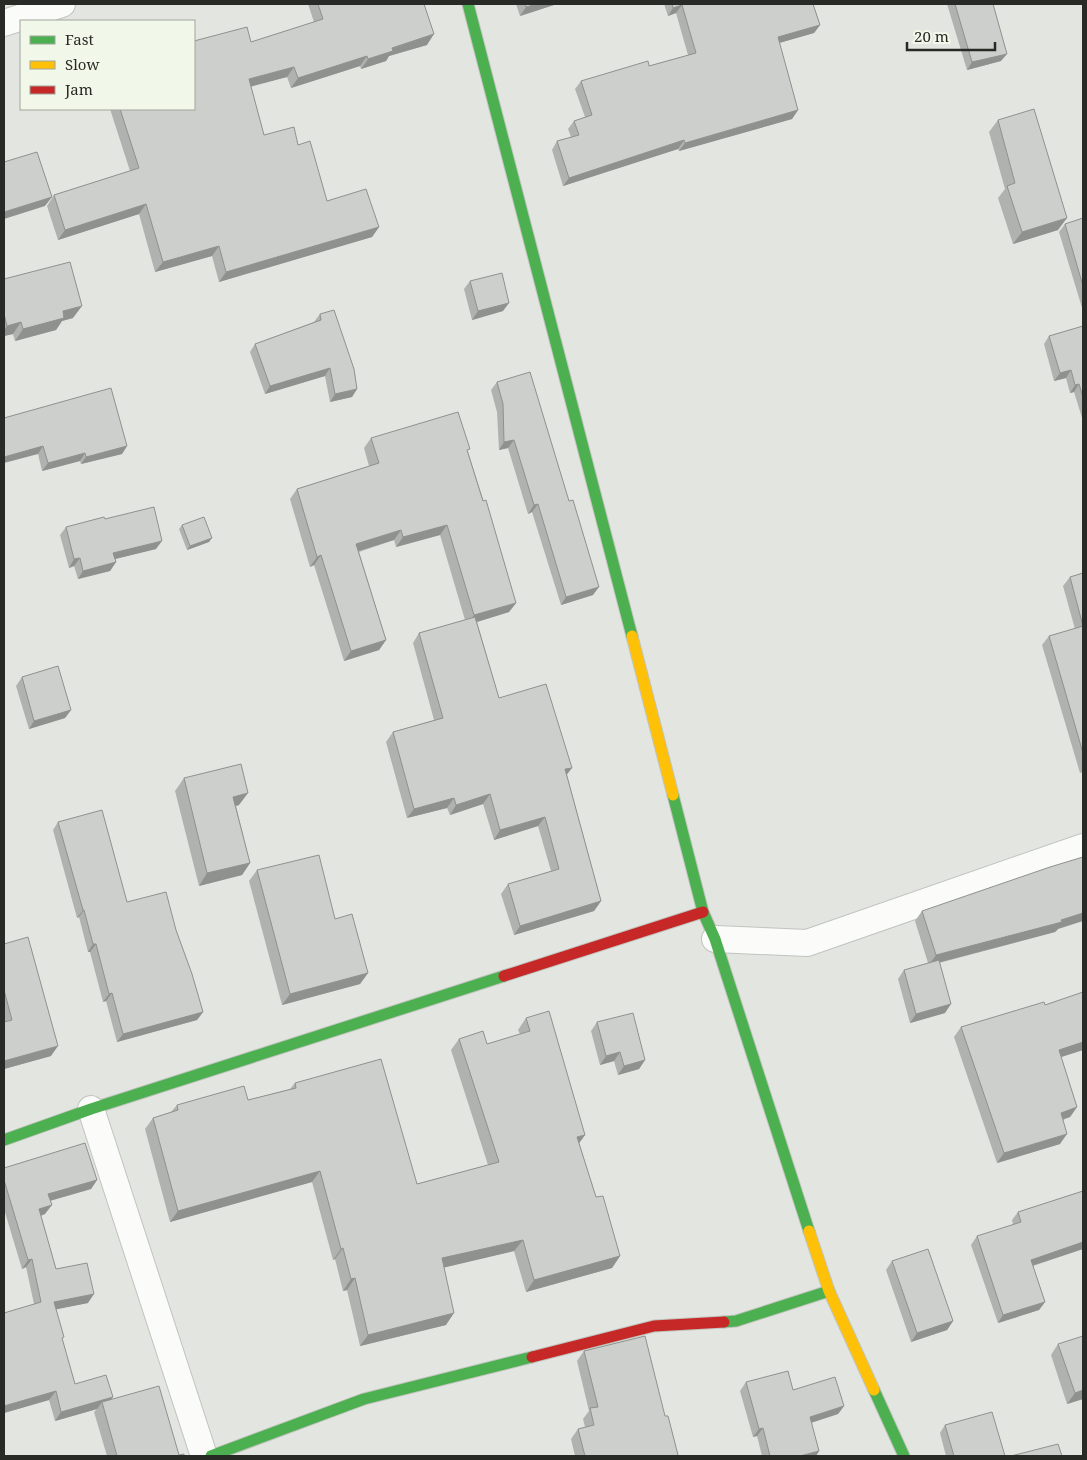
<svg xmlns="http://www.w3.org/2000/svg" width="1087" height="1460" viewBox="0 0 1087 1460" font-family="'Noto Serif',serif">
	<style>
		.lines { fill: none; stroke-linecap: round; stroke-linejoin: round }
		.street-casing { stroke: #c1c4be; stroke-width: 28 }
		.fast-casing { stroke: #c1c4be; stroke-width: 13 }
		.slow-casing { stroke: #c1c4be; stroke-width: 13 }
		.jam-casing { stroke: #c1c4be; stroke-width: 13 }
		.street { stroke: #fbfbfa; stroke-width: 26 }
		.fast { stroke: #4caf50; stroke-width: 11 }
		.slow { stroke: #ffc107; stroke-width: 11 }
		.jam { stroke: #c62828; stroke-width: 11 }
		.wall { fill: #afb2af }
		.shaded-wall { fill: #8f918e }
		.building { fill: #cccfcb; stroke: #8f918e }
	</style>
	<rect width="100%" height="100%" fill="#e3e6e0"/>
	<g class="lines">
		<!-- street casing -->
		<g class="street-casing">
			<path id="street" d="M4 23 62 4
				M715 939 807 943 1083 847
				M91 1109 204 1456"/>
		</g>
		<!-- fast casing -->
		<g class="fast-casing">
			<path id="fast" d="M468 4 632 636
				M673 795 703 912 715 939 809 1231
				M4 1140 91 1109 504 976
				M724 1322 736 1321 829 1291
				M874 1390 904 1456
				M211 1456 364 1399 532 1357"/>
		</g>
		<!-- slow casing -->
		<g class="slow-casing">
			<path id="slow" d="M632 636 673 795
				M809 1231 829 1291 874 1390"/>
		</g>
		<!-- jam casing -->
		<g class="jam-casing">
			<path id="jam" d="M504 976 703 912
				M532 1357 654 1326 724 1322"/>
		</g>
		<!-- street -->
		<use href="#street" class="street"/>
		<!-- fast -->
		<use href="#fast" class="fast"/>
		<!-- slow -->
		<use href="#slow" class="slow"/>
		<!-- jam -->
		<use href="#jam" class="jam"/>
	</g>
	<!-- wall -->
	<path class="wall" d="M308 4H424L427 45 389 56 386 61 361 69 360 66 291 88 287 77 251 86 264 135 298 145 327 201 379 227 372 237 219 282 212 256 155 272 139 214 58 240 47 206 54 195 130 171 110 109H194L251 42 314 22Z
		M516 4H557L520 16Z
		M664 4H813L820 25 814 33 779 43 798 110 792 119 679 151 678 149 563 186 552 150 557 141 571 137 568 129 574 121 585 117 575 89 581 81 649 66 688 55 676 13 668 16Z
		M947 4H993L1001 61 967 70Z
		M998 120 1058 230 1013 244 998 198 1005 189 989 132Z
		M1083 218V311L1059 232 1065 224Z
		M4 279 73 318 62 321 56 330 15 341 13 334 4 336Z
		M470 281 503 311 472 320 464 289Z
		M320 314 357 389 352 397 330 402 325 376 265 394 250 352 255 344 314 322Z
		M1083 326V421L1074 392 1070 393 1066 378 1054 381 1044 344 1049 336Z
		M497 382 593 595 561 605 532 512 528 514 508 448 499 450 497 412 491 390Z
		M4 418 127 446 122 454 81 464 80 461 42 471 38 454Z
		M371 438 468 452 516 603 509 612 477 622 499 698 567 775 601 901 594 911 514 935 501 894 508 884 551 871 538 826 494 840 483 804 450 815 447 808 407 818 386 742 393 732 434 720 413 643 419 633 465 620 440 535 396 547 394 540 359 552 386 640 379 650 344 661 314 565 310 567 290 499 297 489 369 466 364 448Z
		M105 519 156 549 115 559 116 562 110 571 78 579 74 566 69 568 60 535 66 527Z
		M182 525 209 542 187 550 179 529Z
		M1083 573V772L1080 773 1042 645 1049 636 1075 629 1063 586 1070 577Z
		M22 677 71 710 65 718 29 729 16 686Z
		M184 778 239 805 236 806 250 863 242 875 199 886 175 791Z
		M58 822 127 902 176 930 203 1012 197 1020 117 1042 106 1001 103 1002 90 952H88L79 917 77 918 53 830Z
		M257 870 335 919 368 973 360 984 282 1005 249 881Z
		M922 911 1058 929 1055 932 939 963 945 1013 910 1023 898 979 904 970 928 963 915 921Z
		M4 944 51 1056 4 1069Z
		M1045 1005 1083 1050 1061 1057 1077 1107 1070 1117 1063 1120 1060 1144 997 1163 954 1037 961 1027Z
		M526 1018 585 1135 579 1143 596 1197 620 1256 612 1268 526 1292 514 1251 444 1267 446 1325 360 1346 347 1290 343 1291 335 1259 333 1260 312 1182 170 1222 145 1129 153 1118 171 1112 177 1105 248 1100 290 1089 295 1083 417 1184 488 1165 451 1050 459 1039 487 1044 520 1034 518 1030Z
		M597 1022 645 1060 639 1069 618 1075 614 1061 600 1065 591 1031Z
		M4 1168 97 1180 91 1189 50 1201 45 1214 41 1216 56 1269 88 1303 56 1309 62 1340 75 1384 111 1400 179 1455 184 1456H107L94 1412 97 1409 55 1421 49 1400 4 1413V1313L34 1304 26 1267 22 1269 4 1209Z
		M1083 1191V1249L1033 1266 1045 1302 1039 1310 998 1323 971 1245 977 1236 1013 1225 1012 1220 1018 1212Z
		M892 1261 953 1321 947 1330 911 1342 886 1270Z
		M1058 1344 1083 1399 1067 1404 1051 1355Z
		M584 1351 665 1416 677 1456H575L571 1439 578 1429 585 1427 583 1419 589 1411 577 1361Z
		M746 1382 793 1390 844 1406 838 1414 811 1423 819 1451 816 1456H762L757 1436 753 1437 740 1391Z
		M945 1425 1005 1456H946L940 1433Z"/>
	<!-- shaded-wall -->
	<path class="shaded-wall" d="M537 4H557L520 16 526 7Z
		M682 5 676 13 668 16 673 8Z
		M820 25 814 33 772 45 778 37Z
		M434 34 427 45 389 56 386 61 361 69 368 59 392 48Z
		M1007 54 1001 61 967 70 972 62Z
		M367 56 360 66 291 88 298 78Z
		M294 67 287 77 242 89 249 79Z
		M798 110 792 119 679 151 685 143Z
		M684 140 678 149 563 186 569 178Z
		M52 197 45 206 4 219V212Z
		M146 204 139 214 58 240 65 230Z
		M1067 218 1058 230 1013 244 1022 232Z
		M379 227 372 237 219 282 226 272Z
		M219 246 212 256 155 272 163 262Z
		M509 303 503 311 472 320 478 311Z
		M82 306 73 318 62 321 56 330 15 341 23 329 63 311Z
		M21 322 13 334 4 336V330L7 326Z
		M330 368 325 376 265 394 270 386Z
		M1071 370 1066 378 1054 381 1060 373Z
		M1079 384 1074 392 1070 393 1075 385Z
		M357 389 352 397 330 402 335 394Z
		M514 440 508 448 499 450 504 442Z
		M43 446 38 454 4 463V457Z
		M127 446 122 454 81 464 86 457Z
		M85 453 80 461 42 471 48 463Z
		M538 504 532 512 528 514 534 505Z
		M447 525 440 535 396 547 403 537Z
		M401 530 394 540 349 554 356 544Z
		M212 538 209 542 187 550 190 546Z
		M162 541 156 549 107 561 113 553Z
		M321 555 314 565 310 567 317 557Z
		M80 558 74 566 69 568 74 559Z
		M116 562 110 571 78 579 83 571Z
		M599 587 593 595 561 605 566 597Z
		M516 603 509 612 467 625 474 615Z
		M386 640 379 650 344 661 351 651Z
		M71 710 65 718 29 729 34 721Z
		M572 768 565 777V769Z
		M248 793 239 805 225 809 233 797Z
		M490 794 483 804 450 815 456 805Z
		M454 798 447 808 407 818 414 809Z
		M545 817 538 826 494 840 500 830Z
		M250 863 242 875 199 886 207 873Z
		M601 901 594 911 514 935 520 926Z
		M83 910H84L79 917 77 918Z
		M1083 913V921L1058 929 1055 932 929 965 936 955Z
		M93 944H96L90 952H88Z
		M368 973 360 984 282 1005 290 994Z
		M112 993 106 1001 103 1002 109 994Z
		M951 1004 945 1013 910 1023 916 1014Z
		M203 1012 197 1020 117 1042 123 1034Z
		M1083 1042V1050L1052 1060 1059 1050Z
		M58 1046 51 1056 4 1069V1061Z
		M620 1052 614 1061 600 1065 606 1056Z
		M645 1060 639 1069 618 1075 624 1066Z
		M1077 1107 1070 1117 1054 1122 1061 1113Z
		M1067 1134 1060 1144 997 1163 1004 1153Z
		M585 1135 577 1146V1137Z
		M320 1171 312 1182 170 1222 178 1211Z
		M97 1180 91 1189 42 1203 48 1194Z
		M52 1205 45 1214 33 1218 39 1209Z
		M523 1240 514 1251 434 1270 442 1258Z
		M1083 1242V1249L1025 1268 1031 1260Z
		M343 1248 335 1259 333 1260 341 1249Z
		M620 1256 612 1268 526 1292 534 1280Z
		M32 1259 26 1267 22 1269 28 1260Z
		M355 1278 347 1290 343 1291 351 1279Z
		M94 1294 88 1303 48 1311 54 1302Z
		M1045 1302 1039 1310 998 1323 1003 1315Z
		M454 1313 446 1325 360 1346 368 1335Z
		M953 1321 947 1330 911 1342 917 1333Z
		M1083 1390V1399L1067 1404 1075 1393Z
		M56 1391 49 1400 4 1413V1406Z
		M113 1397 106 1406 102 1402 97 1409 55 1421 61 1412Z
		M844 1406 838 1414 804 1425 810 1417Z
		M763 1428 757 1436 753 1437 759 1429Z
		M819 1451 816 1456H800Z"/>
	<!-- building -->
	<path class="building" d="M318 4H424L434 34 392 48 393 51 368 59 367 56 298 78 294 67 249 79 264 135 294 127 298 145 310 141 327 201 366 189 379 227 226 272 219 246 163 262 146 204 65 230 54 195 139 168 120 109H194V41L247 27 251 42 323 19Z
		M525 4H537L526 7Z
		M672 4H813L820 25 778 37 798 110 685 143 684 140 569 178 557 141 579 135 574 121 592 115 581 81 648 61 649 66 696 53 682 5 673 8Z
		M955 4H993L1007 54 972 62Z
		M1034 109 1067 218 1022 232 1007 186 1015 183 998 120Z
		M37 152 52 197 4 212V162Z
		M1083 218V286L1065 224Z
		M70 262 82 306 63 311 64 318 23 329 21 322 7 326 4 314V279Z
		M502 273 509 303 478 311 470 281Z
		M334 310 354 369 357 389 335 394 330 368 270 386 255 344 321 320 320 314Z
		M1083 326V397L1079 384 1075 385 1071 370 1060 373 1049 336Z
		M530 372 569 501 573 500 599 587 566 597 538 504 534 505 514 440 504 442 503 404 497 382Z
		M111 388 127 446 86 457 85 453 48 463 43 446 4 457V418Z
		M458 412 470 449 467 450 483 501 486 500 516 603 474 615 447 525 403 537 401 530 356 544 386 640 351 651 321 555 317 557 297 489 379 463 371 438Z
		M154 507 162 541 113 553 116 562 83 571 80 558 74 559 66 527 104 517 105 519Z
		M204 517 212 538 190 546 182 525Z
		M1083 573V753L1049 636 1083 626 1070 577Z
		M475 617 499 698 546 684 572 768 565 769 601 901 520 926 508 884 559 869 545 817 500 830 490 794 456 805 454 798 414 809 393 732 443 718 419 633Z
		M58 666 71 710 34 721 22 677Z
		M241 764 248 793 233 797 250 863 207 873 184 778Z
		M102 810 127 902 166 892 176 930 192 974 203 1012 123 1034 112 993 109 994 96 944H93L84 910H83L58 822Z
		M319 855 335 919 352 914 368 973 290 994 257 870Z
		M1083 857V913L1061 920 1062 922 936 955 922 911 1050 867Z
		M28 937 58 1046 4 1061V1022L12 1020 4 990V944Z
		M939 960 951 1004 916 1014 904 970Z
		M1083 992V1042L1059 1050 1077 1107 1061 1113 1067 1134 1004 1153 961 1027 1044 1002 1045 1005Z
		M549 1011 585 1135 577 1137 596 1197 603 1196 620 1256 534 1280 523 1240 442 1258 454 1313 368 1335 355 1278 351 1279 343 1248 341 1249 320 1171 178 1211 153 1118 178 1110 177 1105 244 1086 248 1100 296 1088 295 1083 381 1059 417 1184 499 1162 459 1039 483 1031 487 1044 530 1031 526 1018Z
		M633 1013 645 1060 624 1066 620 1052 606 1056 597 1022Z
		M85 1143 97 1180 48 1194 52 1205 39 1209 56 1269 87 1263 94 1294 54 1302 64 1337 62 1338 75 1384 106 1375 113 1397 61 1412 56 1391 4 1406V1313L41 1302 32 1259 28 1260 4 1180V1168Z
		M1083 1191V1242L1031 1260 1045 1302 1003 1315 977 1236 1021 1222 1018 1212Z
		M928 1249 953 1321 917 1333 892 1261Z
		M645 1336 665 1416H668L678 1455 674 1456H585L578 1429 594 1425 590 1408 598 1407 584 1351Z
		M1083 1336V1390L1075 1393 1058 1344Z
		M788 1371 793 1390 835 1377 844 1406 810 1417 819 1451 800 1456H770L763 1428 759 1429 746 1382Z
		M159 1386 179 1455 184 1454V1456H117L102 1402Z
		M992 1412 1005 1456H954L945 1425Z
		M1058 1444 1062 1456H1011Z"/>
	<!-- border -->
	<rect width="1087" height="1460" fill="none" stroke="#282a25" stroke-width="10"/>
	<!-- legend -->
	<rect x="20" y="20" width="175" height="90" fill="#f1f7e9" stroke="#a1a59b"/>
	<rect x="30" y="36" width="25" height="8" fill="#4caf50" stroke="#a1a59b"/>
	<text x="65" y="45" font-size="15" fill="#282a25">Fast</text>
	<rect x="30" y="61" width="25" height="8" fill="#ffc107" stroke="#a1a59b"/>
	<text x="65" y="70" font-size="15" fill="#282a25">Slow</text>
	<rect x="30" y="86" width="25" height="8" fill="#c62828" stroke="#a1a59b"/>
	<text x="65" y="95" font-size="15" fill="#282a25">Jam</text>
	<!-- scale -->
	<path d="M907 42v8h88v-8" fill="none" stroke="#282a25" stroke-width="2.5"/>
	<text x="914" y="42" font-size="15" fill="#282a25" stroke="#f1f7e9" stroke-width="4" paint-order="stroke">20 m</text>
</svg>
